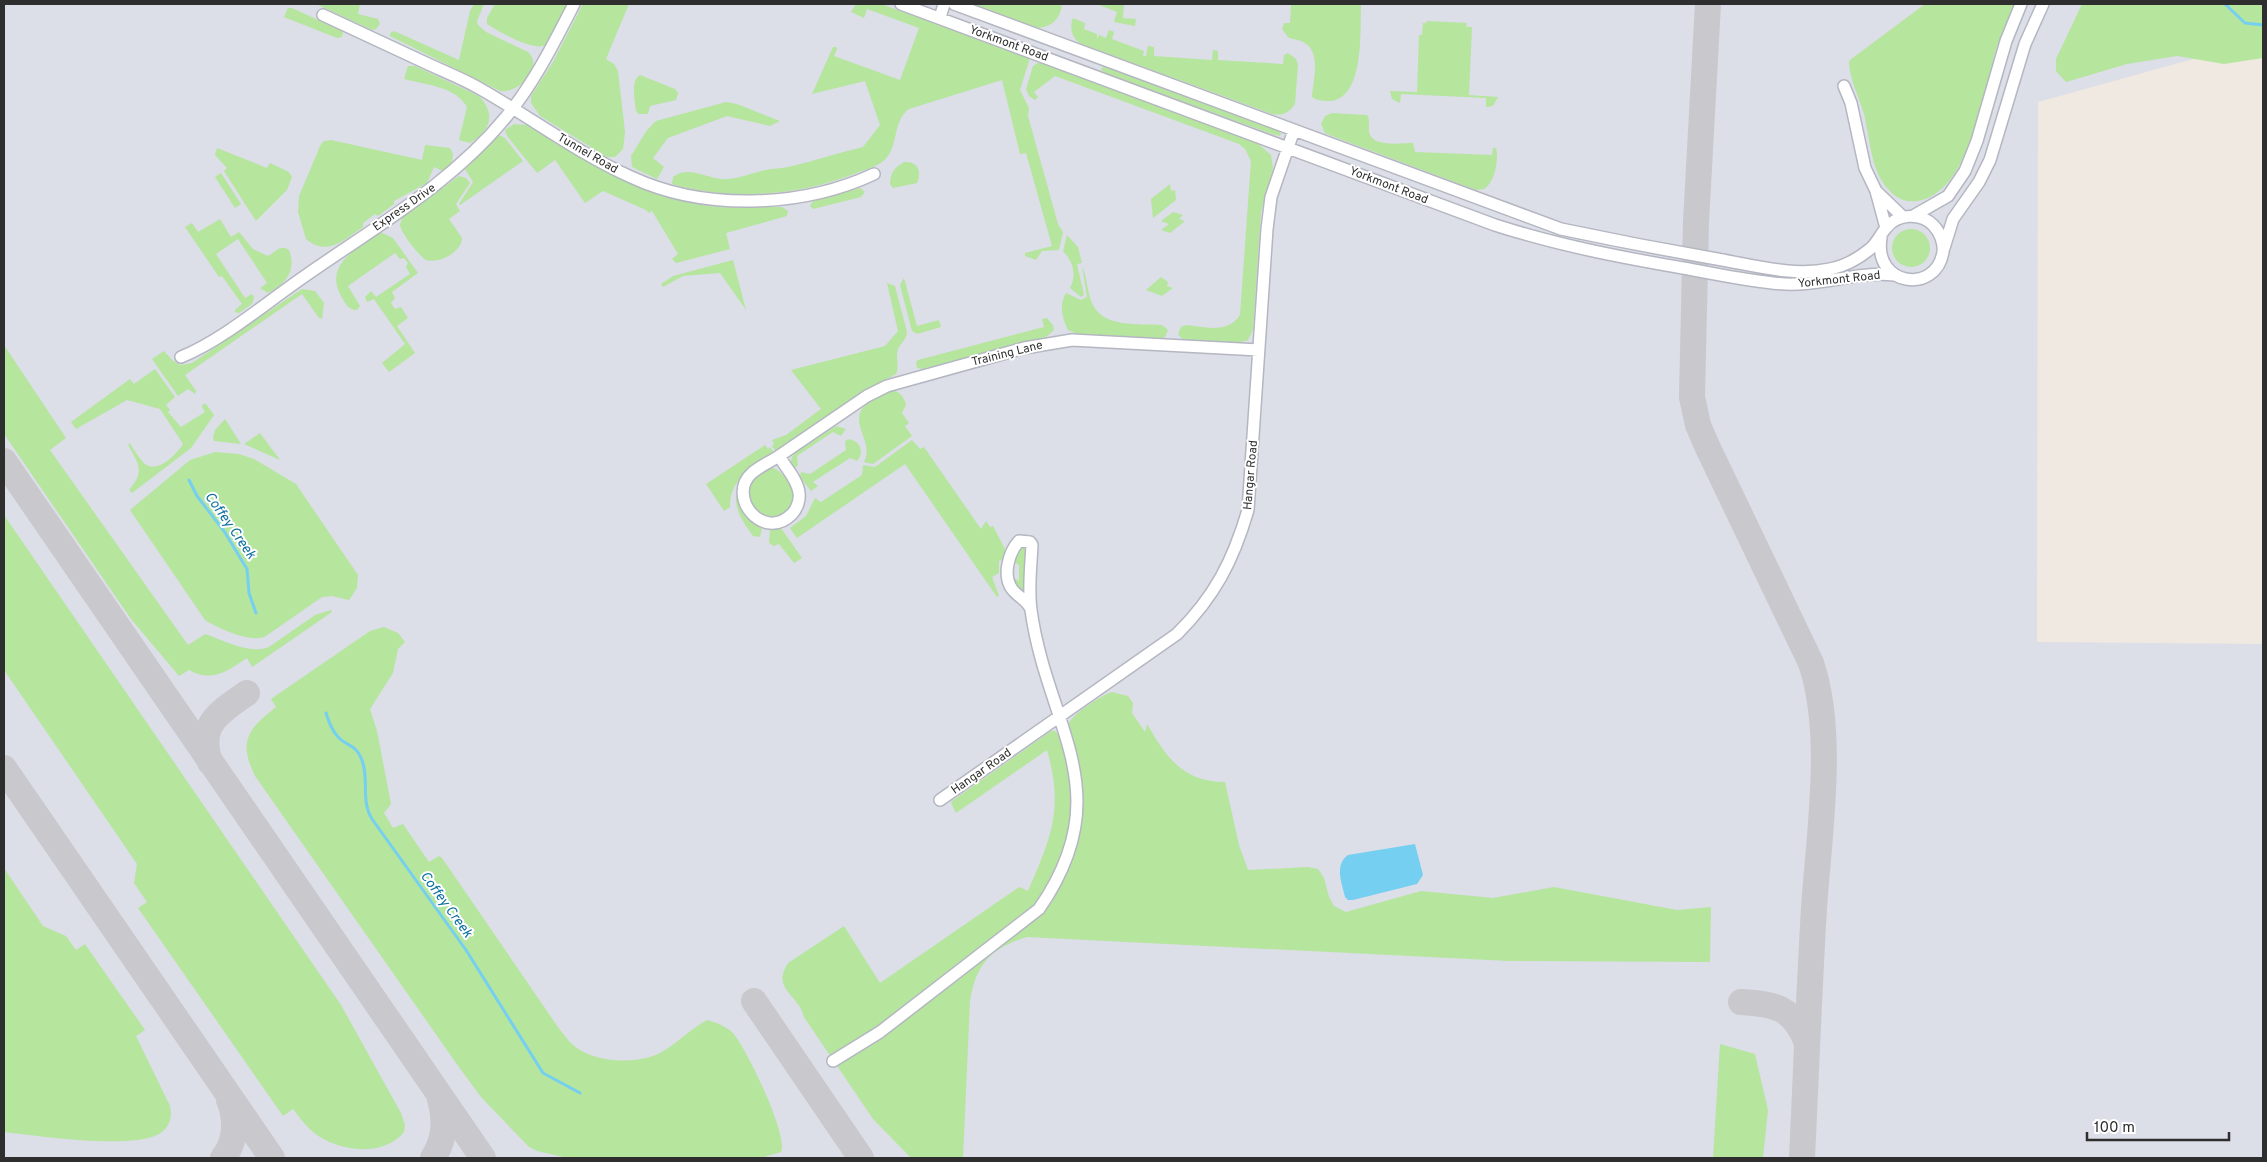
<svg xmlns="http://www.w3.org/2000/svg" width="2267" height="1162" viewBox="0 0 2267 1162" font-family="Overpass,sans-serif">
	<style>
		.airport { fill: #dcdee8 }
		.green { fill: #b6e59e }
		.water { fill: #75cff0 }
		.lines { fill: none; stroke-linecap: round; stroke-linejoin: round }
		.stream { stroke: #75cff0; stroke-width: 3 }
		.taxiway { stroke: #c9c8cc; stroke-width: 26 }
		.minor-casing { stroke: #b4b7c1; stroke-width: 14 }
		.minor { stroke: #fff; stroke-width: 11 }
		.labels { text-anchor: middle; stroke-width: 4; stroke-linejoin: round; paint-order: stroke }
		.street-label { font-size: 12px; fill: #2e2e2e; stroke: #fff }
		.water-label { font-size: 14px; font-style: italic; fill: #0d6fa3; stroke: #fff }
	</style>
	<rect width="100%" height="100%" fill="#efe9e1"/>
	<!-- airport -->
	<path class="airport" d="M4 4H2263L2211 54 2038 102 2037 642 2263 644V1158H4Z"/>
	<!-- green -->
	<path class="green" d="M316 4H360L358 14 378 19 380 24 376 29 372 30Z
		M474 4H484L477 21 478 25 486 32 528 52C545 68 518 94 500 91L390 36V33L394 31 459 60 470 11Z
		M495 4H567L546 45C534 52 499 32 487 24V18Z
		M583 4H629L606 59 614 64 618 71 625 132 623 149 615 157H607L540 116 531 103V96L553 62Z
		M856 4H881L1028 57 1029 61 1020 90 1029 108 1028 116 1058 224 1063 232 1059 250 1042 251 1036 260 1025 256V253L1052 246 1026 153 1020 154 1002 80 909 109C891 122 900 149 882 162 874 168 863 170 854 174 797 196 731 201 672 184L673 177C690 164 708 181 728 179 740 178 753 173 765 170 773 168 781 169 788 167 814 161 838 153 863 147L880 125 865 81 812 94 833 47H836L837 49 834 56 900 80 919 28 867 9 864 18 851 12Z
		M972 4H1062C1061 18 1052 27 1038 28Z
		M1097 4H1124L1123 18 1136 19 1135 26 1114 22 1117 12Z
		M1291 4H1361C1360 29 1365 97 1331 101 1325 101 1317 101 1312 97 1313 80 1322 51 1303 42 1298 39 1293 40 1288 37L1282 29 1284 23H1290Z
		M1925 4H2015C2008 19 2001 34 1996 49 1984 92 1970 187 1922 200 1912 203 1901 201 1893 194 1870 174 1871 142 1864 114 1859 97 1850 80 1849 63L1850 60Z
		M2082 4H2263V58L2224 64 2177 56 2127 64 2066 82 2056 71V59Z
		M288 8H292L340 30 343 32 342 37 337 38 284 17Z
		M1073 18 1085 23 1084 29 1097 34V39L1099 35 1106 38 1109 30 1114 32 1112 39 1144 51 1143 56H1146L1148 46 1154 47V56L1212 60 1213 50 1218 51V60L1283 64 1284 55 1288 53 1296 59 1298 65 1295 104C1289 113 1282 116 1272 114L1081 44C1072 38 1069 28 1073 18Z
		M1427 21 1467 23 1466 27H1472L1469 95 1498 97 1493 106 1486 107V98L1401 94 1400 103 1392 99 1390 91 1417 92 1419 35H1422L1423 23H1426Z
		M1038 63H1045L1255 141 1271 155 1273 168 1261 212 1253 330 1248 340 1238 343 1183 340 1178 334 1181 327 1186 325C1205 327 1228 334 1240 315L1251 161 1245 149 1239 144 1055 76 1034 92 1038 97 1035 100 1029 96 1026 89 1033 66Z
		M1104 65 1278 130 1281 134 1280 136 1272 134 1107 74 1101 70Z
		M408 66H415L479 96C496 114 491 130 470 143L459 140 467 107C455 86 426 85 404 79Z
		M640 75 675 89 678 93 676 100 650 106 648 114H639L636 111C635 100 630 81 640 75Z
		M726 102 737 104 780 121 770 126 727 116 668 138 653 158 664 167 657 179 632 167 631 156 647 130 656 121Z
		M1332 113 1367 115C1371 121 1367 128 1370 135 1376 147 1402 143 1413 143L1415 152 1492 155 1493 148H1496C1499 160 1495 182 1484 189L1476 190 1332 136 1325 133 1321 124 1325 116Z
		M514 124 527 125C585 160 641 197 709 206 733 209 757 207 782 207L788 211 787 216 726 233 730 249 676 263 672 259 678 254 652 211 649 213 646 210 603 191 585 203 555 160 537 173 507 136 505 130Z
		M499 135 505 138 523 161 460 205 459 204 473 182 465 169Z
		M331 140 422 160 425 145 450 148 453 154 452 163 443 171 434 167 427 183 394 201V204L378 216 375 214 363 223V227C344 240 327 257 306 239L298 212 299 196 321 144 324 141Z
		M217 148 267 168 270 163 289 172 292 177 287 190 256 221 224 171 227 168 215 155Z
		M904 162C918 161 922 171 917 183L893 188 890 184C890 173 895 167 904 162Z
		M221 173 241 204 235 208 215 177Z
		M459 176 466 178 470 183 456 204 460 211 449 219 462 238C462 252 439 264 426 260 420 257 401 233 400 225 400 223 402 220 402 218Z
		M1170 184 1171 191 1175 190 1176 200 1153 218 1151 199Z
		M860 188 865 192 861 197 813 209 810 206 813 201Z
		M1173 212 1183 215 1179 219 1185 221 1170 233 1161 230 1169 224 1161 221Z
		M220 219 231 237 239 232 253 249 268 256C276 252 280 244 289 250 297 270 286 284 268 293L260 288 267 283 238 239 216 254 245 298 252 294 254 297 252 304 239 313 235 312V310L242 304 222 276 219 277 185 227 192 223 198 232Z
		M1892 248a19 19 0 1 1 38 0a19 19 0 1 1-38 0Z
		M382 233 393 238 418 273 392 292 395 298 391 303 395 309 401 307 408 318 397 326 415 353 389 372 382 363 405 344 374 299 367 302 365 297 371 291 376 297 410 274 406 267 408 263 404 258 400 259 395 253 348 286 360 306 357 310C348 310 345 303 341 296 324 265 356 249 377 234Z
		M1067 235 1078 247 1082 263 1077 264 1084 295 1081 297 1070 288C1077 275 1073 261 1063 251Z
		M733 260 746 310 720 273 683 276 663 287 661 284 673 276Z
		M1082 266C1087 277 1087 291 1092 303 1103 329 1139 323 1162 325L1168 330 1165 337 1161 339 1077 334 1068 330C1062 318 1059 304 1066 293L1081 300 1087 297Z
		M1161 277 1168 282 1167 286 1173 288 1162 296 1146 290Z
		M904 278 917 326 939 320 941 327 917 334 912 331 900 285Z
		M887 283 895 286 907 332C906 341 901 342 898 349 895 358 900 366 896 374L866 390 776 452 772 446 774 444 772 440 786 435 821 409 791 370 885 346 898 331Z
		M302 289 315 291 324 303 322 319 319 318 302 294 185 375 196 391 195 394 188 389 178 396 152 359 164 351 172 360 180 365 192 363Z
		M1047 318 1053 325 1054 330 1046 337 922 369 917 368 916 362 918 360 1044 327 1042 319Z
		M4 345 66 438 50 450 188 645 205 634C224 640 249 655 269 647L315 615 331 610 332 612 252 667 247 658C228 671 211 683 189 670L179 676 131 619 4 434Z
		M155 369 175 397 166 405 170 410 168 412 181 427 205 412 202 407 203 404H206L214 415 191 448 132 493 129 490C145 472 139 464 128 445L130 443C134 450 139 458 144 463 157 475 176 455 183 444L160 409 127 400 76 429 71 422 130 379 134 384Z
		M891 390C900 391 904 397 906 405L902 413 909 423 905 426 912 436 873 464 864 462C876 438 840 418 874 399 880 395 885 392 891 390Z
		M225 419 241 444 214 441 213 438 215 430Z
		M836 426 846 429 841 436 833 432 797 456 798 465 795 468 790 466 792 457 796 452Z
		M260 433 280 460 244 444Z
		M849 439C860 441 865 452 857 461L850 458 813 482 818 486 811 491 800 477 801 472 810 474 846 450 845 441Z
		M912 440 920 449 924 447 981 529 986 521 990 527 993 526 1006 551 1004 559 999 561V573L992 577 999 596 997 597 905 464 797 538 790 528 806 516 815 498 821 502 862 475 863 465 875 467Z
		M765 445 768 449 770 447 774 453C752 469 730 477 730 507L724 511 706 484Z
		M215 452 239 454 254 459 296 484 358 575 357 588 349 600 332 596 322 597 266 636C252 644 217 628 205 620L130 510 190 460Z
		M767 467C778 468 782 473 788 482 816 524 736 535 751 481Z
		M736 495C747 510 742 517 762 528L760 537 753 536C744 523 735 512 736 495Z
		M4 515 341 1005 401 1113 405 1125 404 1132C385 1156 344 1152 320 1137 309 1130 301 1120 293 1109L283 1116 138 908 147 902 134 883 137 864 4 670Z
		M781 528 802 558 794 563 779 544 774 546 769 543 770 529Z
		M1019 547H1026L1027 549 1025 589 1021 592 1013 583 1014 578 1019 581V565L1013 561Z
		M384 627 398 633 405 642 398 649 393 673 370 709 377 731 391 804 384 813 393 828 403 824 429 862 439 856 442 858 560 1030C564 1034 567 1040 572 1044 592 1063 636 1065 660 1053 677 1044 690 1029 707 1020 715 1022 725 1026 732 1032 745 1045 789 1136 781 1152L760 1158H568L537 1151 529 1147 481 1097 456 1063 255 776C238 741 248 729 276 707L271 699 370 631Z
		M1112 692 1128 696 1133 703 1132 713 1145 732 1147 724C1166 757 1183 782 1225 782L1239 845 1248 870 1308 867 1318 869 1324 878 1329 897 1334 906 1346 912 1421 891 1493 898 1554 887 1677 910 1711 907 1710 962 1509 961 1027 937C991 948 976 964 970 1001L963 1158H911L873 1119 804 1017C799 994 771 990 788 963L844 926 880 983 1019 887 1028 891C1051 838 1064 809 1047 750L956 813 951 803 952 801 1051 731H1055C1064 739 1065 752 1067 763 1079 820 1067 848 1041 898L1052 903C1068 868 1085 831 1082 791 1080 771 1068 741 1069 723 1074 713 1102 695 1112 692Z
		M4 868 43 926 66 936 76 950 85 944 145 1030 136 1036 170 1106C173 1118 169 1129 157 1135 128 1149 38 1136 4 1132Z
		M1720 1044 1755 1054 1768 1110 1763 1158H1713Z"/>
	<!-- water -->
	<path class="water" d="M1415 844 1423 875 1417 884 1353 900H1348L1345 897C1342 883 1334 865 1348 855Z"/>
	<g class="lines">
		<!-- stream -->
		<path class="stream" d="M2225 4 2245 23 2263 25
			M189 480 197 496 224 531 247 569 249 593 256 613
			M326 713C329 722 332 731 339 738 347 746 356 745 361 758 370 777 360 800 372 819L466 950 543 1073 580 1093"/>
		<!-- taxiway -->
		<path class="taxiway" d="M1708 4 1696 222 1692 397 1698 425 1707 446 1811 663C1835 734 1819 834 1814 908 1809 992 1806 1075 1802 1158
			M4 461 483 1158
			M210 762C197 724 220 712 247 693
			M4 768 272 1158
			M754 1001 861 1158
			M1741 1002C1776 1004 1794 1008 1807 1043
			M223 1158C236 1142 237 1119 229 1100
			M433 1158C445 1140 446 1120 440 1099"/>
		<!-- minor casing -->
		<g class="minor-casing">
			<path id="minor" d="M901 4 1495 225C1557 245 1619 257 1683 268 1717 274 1751 282 1785 284 1822 286 1857 271 1894 275
				M954 4 1561 229C1613 240 1665 250 1717 259 1753 265 1793 277 1830 269 1845 266 1858 259 1870 249 1877 243 1880 235 1886 228 1897 214 1920 212 1933 225 1940 232 1944 243 1943 252 1936 295 1873 286 1881 238
				M323 15C357 31 391 47 426 63 443 71 461 78 477 87 529 116 577 153 631 177 704 211 801 208 874 174
				M940 18 944 4
				M1844 86 1851 103 1865 168 1876 191 1886 228
				M1877 192 1903 217
				M1913 216 1948 196 1965 171 1977 141 2006 41 2021 4
				M1944 248 1953 219 1979 182 1990 160 2025 44 2043 4
				M181 357C223 340 267 302 305 276 375 227 451 184 506 117 534 83 554 43 574 4
				M779 456 867 396 887 386 1024 348 1072 340 1259 350
				M779 456C785 467 798 480 799 493 800 500 797 509 792 514 763 543 726 496 752 473 760 466 770 462 779 456Z
				M940 800 1177 634C1215 596 1233 561 1248 510L1267 229 1271 197 1294 130
				M833 1061 880 1032 1039 909C1121 791 1047 727 1031 610 1028 589 1031 566 1032 545L1030 542 1019 541C1009 552 1002 575 1012 589 1018 597 1026 599 1031 609"/>
		</g>
		<!-- minor -->
		<use href="#minor" class="minor"/>
	</g>
	<g class="labels">
		<!-- street labels -->
		<g class="street-label">
			<text transform="translate(1009 43) rotate(20)" y="4">Yorkmont Road</text>
			<text transform="translate(588 153) rotate(30)" y="4">Tunnel Road</text>
			<text transform="translate(1389 185) rotate(21)" y="4">Yorkmont Road</text>
			<text transform="translate(404 207) rotate(-35)" y="4">Express Drive</text>
			<text transform="translate(1839 279) rotate(-6)" y="4">Yorkmont Road</text>
			<text transform="translate(1007 353) rotate(-14)" y="4">Training Lane</text>
			<text transform="translate(1250 475) rotate(-85)" y="4">Hangar Road</text>
			<text transform="translate(981 771) rotate(-35)" y="4">Hangar Road</text>
		</g>
		<!-- water labels -->
		<g class="water-label">
			<text transform="translate(231 525) rotate(55)" y="5">Coffey Creek</text>
			<text transform="translate(447 904) rotate(54)" y="5">Coffey Creek</text>
		</g>
	</g>
	<!-- border -->
	<rect width="2267" height="1162" fill="none" stroke="#2e2e2e" stroke-width="10"/>
	<!-- scale -->
	<path d="M2087 1132v8h142v-8" fill="none" stroke="#2e2e2e" stroke-width="2.5"/>
	<text x="2094" y="1132" font-size="15" fill="#2e2e2e" stroke="#ffffff" stroke-width="4" paint-order="stroke">100 m</text>
</svg>
